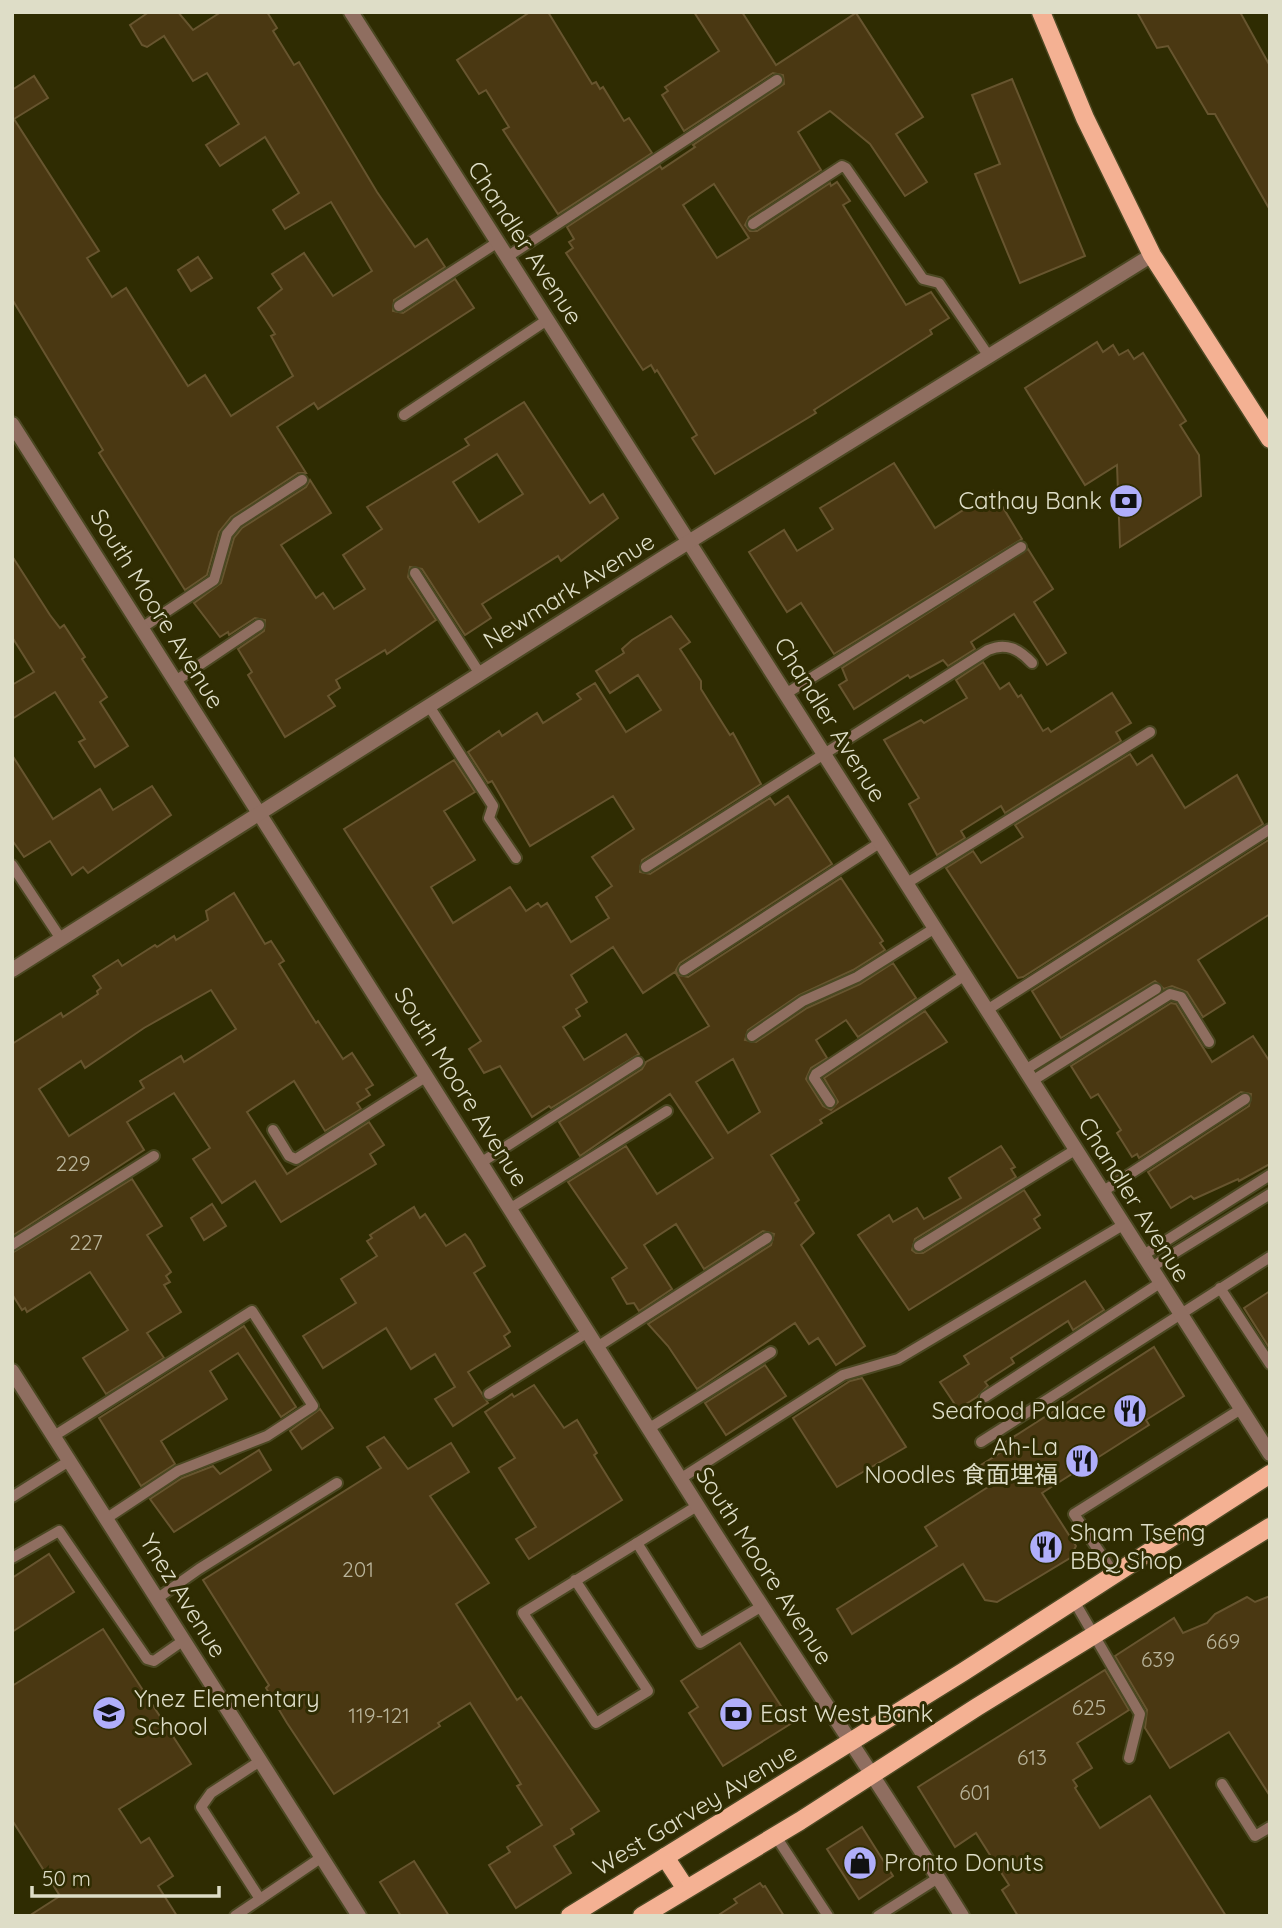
<svg xmlns="http://www.w3.org/2000/svg" width="1282" height="1928" font-family="Quicksand,'Noto Sans SC',sans-serif">
<style>
.building{fill:#4a3812;stroke:#67552f;stroke-width:2;fill-rule:evenodd}
.lines{fill:none;stroke-linecap:round;stroke-linejoin:round}
.service-casing{stroke:#4b4822;stroke-width:14}
.minor-casing{stroke:#4b4822;stroke-width:18}
.tertiary-casing{stroke:#4b4822;stroke-width:18}
.primary-casing{stroke:#4b4822;stroke-width:21}
.service{stroke:#8f6e60;stroke-width:10}
.minor{stroke:#8f6e60;stroke-width:14}
.tertiary{stroke:#8f6e60;stroke-width:14}
.primary{stroke:#f4b193;stroke-width:18}
.labels{text-anchor:middle;stroke-width:6;stroke-linejoin:round;paint-order:stroke}
.number-label{font-size:21px;fill:#b9b49a}
.street-label{font-size:24px;fill:#deddc7;stroke:#2f2c02}
.poi-label{font-size:24px;fill:#deddc7;stroke:#2f2c02;text-anchor:start}
</style>
<rect width="100%" height="100%" fill="#2f2c02"/>
<g class="building">
<path d="M149,12H178L193,30L221,12H267L277,28L273,31L294,65L299,62L377,192L415,247L427,239L445,267L394,300L393,311L403,313L455,279L474,308L318,409L314,403L277,427L306,473H298L231,517L219,532L207,575L185,590L99,453L103,450L12,299V90L34,76L48,98L14,119L99,251L87,258L112,297L126,288L188,386L205,375L231,416L293,376L271,336L275,334L258,308L282,289L272,274L304,253L333,296L372,271L331,202L285,229L273,210L299,193L265,137L220,166L206,145L239,124L207,73L193,81L164,36L147,47L142,45L130,25Z"/>
<path d="M530,12H548L592,84L596,82L600,89L603,87L624,121L629,118L652,153L558,214L503,130L509,127L486,90L479,94L457,60Z"/>
<path d="M694,12H742L776,65L856,13L923,117L896,134L927,182L905,196L870,144L830,111L798,132L821,170L749,217L745,225L750,231H757L830,183L831,186L837,182L850,201L843,205L906,305L931,292L949,318L930,330L932,334L814,410L816,413L715,474L692,438L697,435L657,370L655,372L651,365L643,370L566,253L573,248L569,242L574,239L567,227L660,166L662,169L695,147L693,145L784,84L783,75L773,73L684,131L662,95L668,91L665,87L719,51ZM714,184L749,238L717,258L683,205Z"/>
<path d="M1137,12H1240L1270,66V210L1215,114H1208L1168,46L1157,48Z"/>
<path d="M1012,79L1085,256L1020,283L975,174L1000,164L972,95Z"/>
<path d="M198,257L212,278L191,291L178,270Z"/>
<path d="M1097,342L1103,352L1113,345L1119,355L1128,350L1134,359L1143,353L1186,421L1180,425L1199,455L1201,496L1120,547L1117,465L1085,485L1025,388Z"/>
<path d="M524,402L590,503L603,494L618,518L561,561L558,556L482,604L491,618L465,635L422,569L410,567L408,577L436,620L387,654L385,650L336,680L340,688L328,696L335,706L285,737L248,675L252,672L238,649L264,631L265,620L255,618L229,635L228,632L220,637L194,603L221,583L234,538L242,528L306,487L310,480L331,513L281,545L316,598L323,593L334,609L365,589L343,555L382,529L367,507L469,445L465,439ZM497,454L523,494L479,522L453,482Z"/>
<path d="M894,463L935,528L993,491L1022,539L834,654L801,603L787,612L749,552L784,530L797,551L833,529L820,508Z"/>
<path d="M1028,549L1053,589L1034,602L1066,653L1047,665L1014,614L971,642L975,649L948,666L943,660L910,678L908,675L854,709L839,685L847,680L842,668Z"/>
<path d="M12,556L50,615L60,628L64,625L85,657L82,659L107,697L100,702L128,746L95,767L79,742L85,739L55,692L12,719V685L34,672L12,637Z"/>
<path d="M671,616L690,642L680,649L701,681V689L730,735L733,733L761,784L642,860L640,872L650,874L770,798L775,805L788,796L832,864L680,963L676,970L678,975L688,977L841,878L883,941L880,943L885,950L853,970L799,995L748,1030L745,1040L756,1042L807,1008L860,984L893,963L916,998L858,1037L846,1020L816,1040L827,1058L811,1068L806,1079L823,1106L831,1110L838,1102L824,1078L925,1011L947,1042L820,1120L822,1123L771,1155L799,1200L795,1203L814,1233L801,1245L865,1346L836,1365L818,1338L809,1344L795,1323L697,1389L668,1346L648,1324L771,1245L774,1234L763,1231L704,1269L676,1224L644,1245L672,1289L639,1311L634,1303L627,1304L612,1278L627,1268L568,1182L626,1146L657,1194L713,1158L670,1094L580,1156L559,1122L642,1069L646,1062L709,1026L675,972L643,993L613,947L571,975L587,1002L576,1009L580,1016L563,1027L584,1060L626,1034L639,1054L551,1108L549,1106L532,1117L500,1066L484,1073L469,1049L481,1041L344,829L454,760L475,792L444,811L475,860L431,887L453,923L510,887L526,911L538,903L541,907L547,903L571,942L609,918L596,897L612,886L592,857L634,829L613,796L530,846L492,781L488,783L468,752L499,731L502,736L537,713L543,723L581,699L577,694L595,683L626,732L661,710L638,675L610,693L596,671L624,653L622,649L632,640ZM733,1059L760,1112L728,1133L696,1082Z"/>
<path d="M983,662L1000,689L1009,683L1018,697L1021,695L1043,731L1048,728L1051,732L1112,693L1131,723L1116,732L1121,741L1005,813L1001,806L961,831L965,838L937,855L909,804L919,798L884,740L921,720L924,723L967,698L956,680Z"/>
<path d="M1130,754L1137,765L1152,755L1185,808L1237,775L1263,824L1023,977L1018,978L946,868L973,851L981,863L1023,837L1015,825Z"/>
<path d="M12,755L53,819L100,789L113,810L152,786L171,815L88,873L83,867L72,875L50,841L24,857L12,840Z"/>
<path d="M1270,839V914L1198,960L1225,1003L1203,1017L1187,992L1172,986L1164,989L1155,981L1061,1038L1032,991Z"/>
<path d="M234,893L265,944L271,941L284,961L279,964L316,1023L318,1021L343,1059L352,1053L373,1085L366,1089L370,1095L357,1103L361,1109L325,1131L294,1081L247,1112L287,1174L369,1122L384,1145L370,1154L376,1164L281,1222L255,1181L222,1203L193,1159L210,1148L174,1093L127,1122L144,1150L12,1236V1044L61,1013L63,1017L98,994L97,991L101,988L93,976L118,960L122,966L155,945L157,947L174,936L176,940L208,920L206,911ZM211,990L236,1029L184,1062L181,1056L140,1081L144,1088L69,1136L39,1089L81,1061L85,1068L144,1028Z"/>
<path d="M1171,1003L1176,1004L1212,1062L1253,1036L1270,1062V1164L1239,1181L1238,1179L1194,1199L1191,1196L1171,1208L1148,1172L1249,1106L1251,1094L1241,1092L1139,1158L1137,1154L1132,1157L1117,1133L1121,1130L1098,1094L1091,1098L1071,1066Z"/>
<path d="M1001,1146L1015,1167L1011,1169L1016,1177L915,1239L912,1250L916,1253H923L1024,1190L1040,1215L1034,1219L1040,1228L909,1310L858,1235L889,1215L893,1222L917,1208L924,1219L961,1198L949,1178Z"/>
<path d="M132,1179L162,1226L147,1235L171,1272L166,1276L170,1282L164,1285L181,1312L147,1333L164,1358L106,1394L83,1358L128,1330L90,1272L27,1312L25,1308L22,1310L12,1294V1253Z"/>
<path d="M212,1204L226,1226L204,1240L191,1218Z"/>
<path d="M414,1207L420,1218L425,1214L446,1246L465,1234L470,1240L485,1266L474,1273L510,1332L504,1336L510,1346L468,1372L488,1403L453,1426L435,1399L455,1387L435,1354L411,1369L386,1328L323,1368L303,1336L356,1303L341,1279L377,1256L367,1241L372,1238L370,1235Z"/>
<path d="M1085,1281L1104,1310L1073,1330L1068,1321L1011,1358L1014,1363L985,1382L988,1386L977,1397L958,1409L940,1382L969,1364L964,1356Z"/>
<path d="M1270,1291V1349L1244,1308Z"/>
<path d="M244,1326L296,1407L281,1417L238,1353L210,1371L227,1399L161,1441L175,1464L141,1486L99,1418Z"/>
<path d="M1154,1347L1184,1396L1146,1420L1149,1425L1042,1493L1076,1546L1070,1558L997,1602L985,1600L963,1564L852,1634L837,1609L937,1546L925,1527L988,1487L976,1468L1008,1448L1004,1443Z"/>
<path d="M765,1365L786,1396L726,1435L705,1403Z"/>
<path d="M862,1378L906,1447L837,1487L793,1418L850,1381Z"/>
<path d="M534,1385L564,1428L577,1420L597,1453L594,1455L622,1500L529,1559L516,1539L536,1527L499,1468L515,1458L485,1412L512,1394L514,1397Z"/>
<path d="M320,1409L333,1428L302,1449L290,1431Z"/>
<path d="M384,1437L408,1469L451,1443L469,1472L430,1496L489,1583L456,1604L517,1700L521,1697L599,1811L571,1829L574,1834L554,1846L571,1873L516,1908L489,1865L510,1852L507,1847L542,1825L517,1786L521,1784L470,1703L438,1723L440,1726L334,1794L287,1723L266,1688L269,1685L203,1580L381,1468L367,1447Z"/>
<path d="M259,1450L271,1470L174,1532L150,1499L182,1478L213,1466L220,1474Z"/>
<path d="M49,1554L74,1592L12,1632V1578Z"/>
<path d="M1270,1596V1796L1229,1732L1170,1768L1145,1728L1147,1710L1115,1656L1174,1618L1183,1633L1207,1623L1215,1614L1247,1597L1255,1602Z"/>
<path d="M103,1629L191,1764L119,1809L141,1843L149,1838L173,1876L158,1886L177,1916H29L60,1896L12,1820V1686Z"/>
<path d="M740,1643L792,1723L723,1766L689,1713L698,1707L681,1681Z"/>
<path d="M1105,1670L1129,1710L1077,1743L1092,1768L1073,1780L1077,1786L1075,1788L1100,1828L1150,1796L1226,1916H1018L1002,1890L1009,1885L976,1833L955,1847L918,1787Z"/>
<path d="M862,1827L893,1876L859,1899L827,1849Z"/>
<path d="M414,1861L449,1916H401L380,1882Z"/>
<path d="M760,1883L763,1887L765,1886L784,1916H717L737,1903L734,1899Z"/>
</g>
<g class="lines">
<g class="service-casing">
<g id="service">
<path d="M753,224L842,166L846,168L923,279L939,283L988,355"/>
<path d="M507,257L777,80"/>
<path d="M399,306L498,242"/>
<path d="M404,415L547,320"/>
<path d="M415,573L480,674"/>
<path d="M143,627L214,580L227,534L237,522L302,480"/>
<path d="M177,680L259,625"/>
<path d="M787,693L1021,547"/>
<path d="M429,706L493,806L489,818L516,858"/>
<path d="M12,865L61,939"/>
<path d="M646,867L988,650C1006,642 1019,649 1032,663"/>
<path d="M907,883L1150,732"/>
<path d="M684,970L881,842"/>
<path d="M987,1010L1270,829"/>
<path d="M752,1036L803,1001L857,977L935,928"/>
<path d="M1025,1070L1156,989"/>
<path d="M1032,1081L1170,994L1181,997L1209,1042"/>
<path d="M830,1102L814,1078L816,1074L965,975"/>
<path d="M273,1130L289,1156L296,1159L427,1076"/>
<path d="M482,1162L638,1062"/>
<path d="M1102,1192L1245,1099"/>
<path d="M511,1208L667,1111"/>
<path d="M12,1245L154,1156"/>
<path d="M919,1246L1075,1150"/>
<path d="M1142,1256L1270,1175"/>
<path d="M1150,1268L1270,1194"/>
<path d="M1220,1288L1270,1364"/>
<path d="M597,1347L767,1238"/>
<path d="M489,1394L588,1332"/>
<path d="M985,1397L1160,1283"/>
<path d="M648,1429L771,1352"/>
<path d="M54,1436L252,1311L313,1406L267,1436L178,1471L107,1518"/>
<path d="M981,1442L1270,1257"/>
<path d="M680,1479L843,1375L898,1359L1123,1225"/>
<path d="M12,1497L69,1461"/>
<path d="M697,1506L637,1543L700,1643L762,1606"/>
<path d="M12,1558L59,1531L147,1659L154,1661L184,1640"/>
<path d="M1115,1575L1074,1514L1241,1409"/>
<path d="M575,1580L648,1691L596,1723L523,1613L637,1543"/>
<path d="M158,1598L199,1569L337,1483"/>
<path d="M1074,1601L1140,1714L1129,1758"/>
<path d="M1222,1784L1255,1836L1270,1827"/>
<path d="M775,1835L828,1916"/>
<path d="M260,1899L201,1807L211,1793L260,1761"/>
<path d="M235,1916L322,1857"/>
<path d="M878,1916L938,1878"/>
</g>
</g>
<g class="minor-casing">
<g id="minor">
<path d="M351,12L1270,1454"/>
<path d="M12,424C243,783 468,1145 697,1505C784,1643 876,1777 962,1916"/>
</g>
</g>
<g class="tertiary-casing">
<g id="tertiary">
<path d="M12,970L666,556L1152,255"/>
<path d="M12,1371L359,1916"/>
</g>
</g>
<g class="primary-casing">
<g id="primary">
<path d="M1041,12L1085,118L1152,255L1270,439"/>
<path d="M665,1857L686,1889"/>
<path d="M570,1916L963,1672L1270,1474"/>
<path d="M642,1916L800,1821L977,1707L1270,1527"/>
</g>
</g>
<use href="#service" class="service"/>
<use href="#minor" class="minor"/>
<use href="#tertiary" class="tertiary"/>
<use href="#primary" class="primary"/>
</g>
<defs>
<g id="bank-disc" transform="scale(1.75)"><circle r="9.5" fill="#b0aefa" stroke="#2f2c02"/><path d="M-6-4H6V4H-6ZM0-2.3a2.3 2.3 0 1 0 0 4.6a2.3 2.3 0 1 0 0-4.6Z" fill="#111"/></g>
<g id="restaurant-disc" transform="scale(1.75)"><circle r="9.5" fill="#b0aefa" stroke="#2f2c02"/><path d="M-5-6h1v4h1v-4h1v4h1v-4h1v5L-1.5 .5V6h-2V.5L-5-1ZM5-6V6H3V1.5H1.5Q1.5-4 5-6Z" fill="#111"/></g>
<g id="school-disc" transform="scale(1.75)"><circle r="9.5" fill="#b0aefa" stroke="#2f2c02"/><path d="M0-5L7-2L0 1L-7-2ZM-4 1L0 2.5L4 1V4Q0 6-4 4Z" fill="#111"/></g>
<g id="shop-disc" transform="scale(1.75)"><circle r="9.5" fill="#b0aefa" stroke="#2f2c02"/><path d="M-5-2.5h2.3a2.7 3.5 0 0 1 5.4 0H5L5.5 6h-11ZM-1.5-2.5h3a1.5 2.3 0 0 0-3 0Z" fill="#111"/></g>
</defs>
<g fill-rule="evenodd">
<use href="#bank-disc" x="1126" y="501"/>
<use href="#restaurant-disc" x="1130" y="1411"/>
<use href="#restaurant-disc" x="1082" y="1461"/>
<use href="#restaurant-disc" x="1046" y="1547"/>
<use href="#school-disc" x="109" y="1713"/>
<use href="#bank-disc" x="736" y="1714"/>
<use href="#shop-disc" x="860" y="1863"/>
</g>
<g class="labels">
<g class="number-label">
<text x="73" y="1171">229</text>
<text x="86" y="1250">227</text>
<text x="358" y="1577">201</text>
<text x="1223" y="1649">669</text>
<text x="1158" y="1667">639</text>
<text x="1089" y="1715">625</text>
<text x="379" y="1723">119-121</text>
<text x="1032" y="1765">613</text>
<text x="975" y="1800">601</text>
</g>
<g class="street-label">
<text transform="translate(525 243) rotate(57)" y="8">Chandler Avenue</text>
<text transform="translate(569 591) rotate(-32)" y="8">Newmark Avenue</text>
<text transform="translate(157 609) rotate(58)" y="8">South Moore Avenue</text>
<text transform="translate(830 720) rotate(58)" y="8">Chandler Avenue</text>
<text transform="translate(461 1087) rotate(58)" y="8">South Moore Avenue</text>
<text transform="translate(1134 1200) rotate(58)" y="8">Chandler Avenue</text>
<text transform="translate(764 1566) rotate(57)" y="8">South Moore Avenue</text>
<text transform="translate(183 1596) rotate(58)" y="8">Ynez Avenue</text>
<text transform="translate(695 1810) rotate(-31)" y="8">West Garvey Avenue</text>
</g>
<g class="poi-label">
<text x="1102" y="509" text-anchor="end">Cathay Bank</text>
<text x="1106" y="1419" text-anchor="end">Seafood Palace</text>
<text x="1058" y="1455" text-anchor="end">Ah-La<tspan x="1058" dy="28">Noodles 食面埋福</tspan></text>
<text x="1070" y="1541">Sham Tseng<tspan x="1070" dy="28">BBQ Shop</tspan></text>
<text x="134" y="1707">Ynez Elementary<tspan x="134" dy="28">School</tspan></text>
<text x="760" y="1722">East West Bank</text>
<text x="884" y="1871">Pronto Donuts</text>
</g>
</g>
<rect width="1282" height="1928" fill="none" stroke="#deddc7" stroke-width="28"/>
<path d="M32 1886v10h187v-10" fill="none" stroke="#deddc7" stroke-width="3.5"/>
<text x="42" y="1886" font-size="21" fill="#deddc7" stroke="#2f2c02" stroke-width="5" paint-order="stroke">50 m</text>
</svg>
